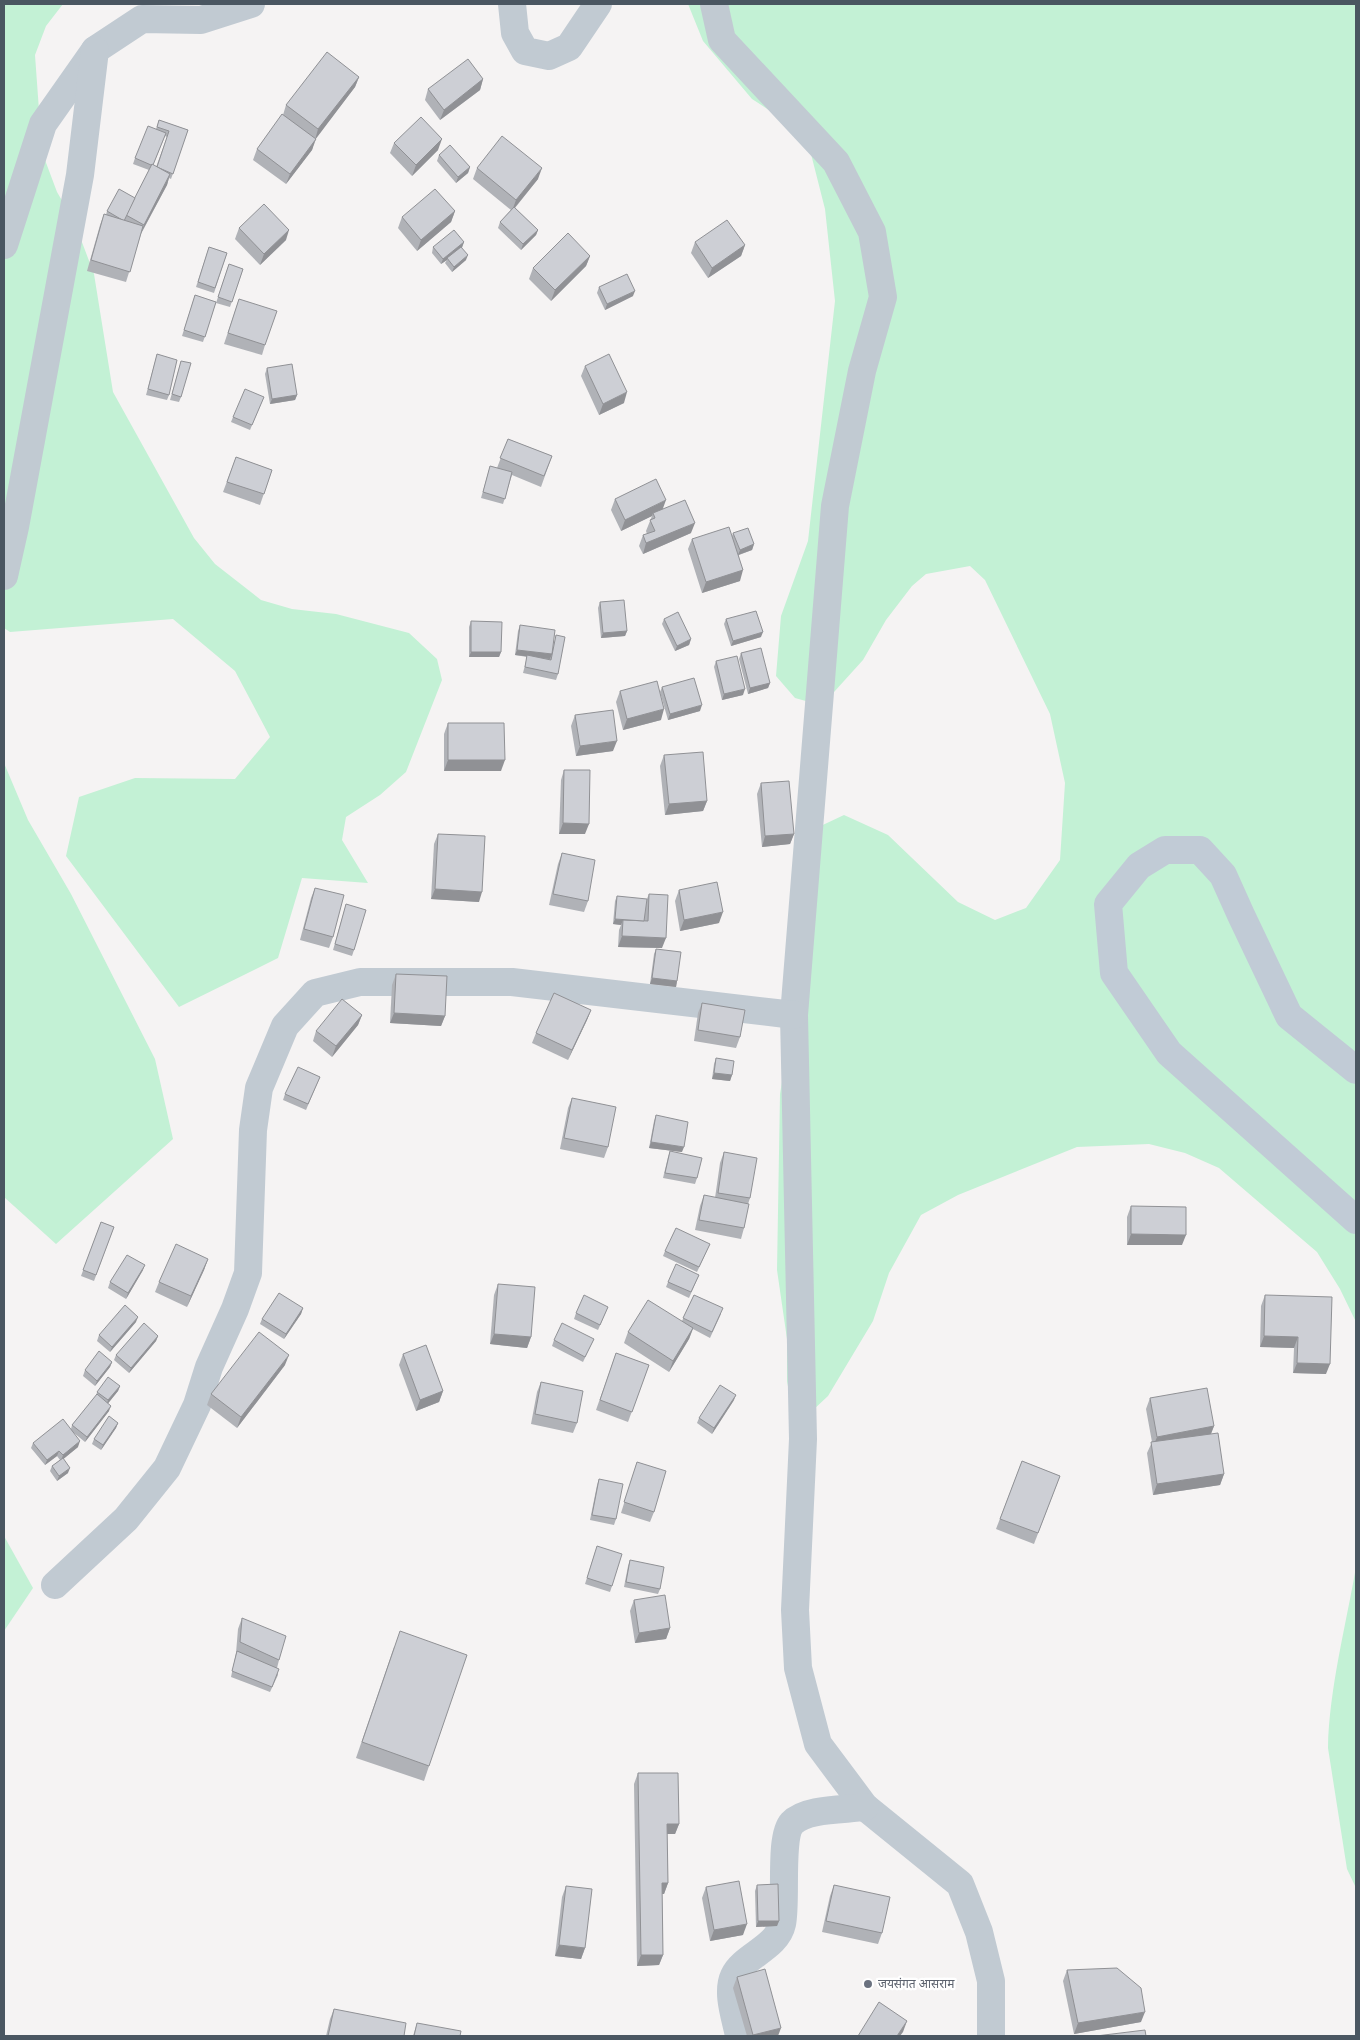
<svg xmlns="http://www.w3.org/2000/svg" width="1360" height="2040" font-family="'Fira Sans','Noto Sans Devanagari',sans-serif">
<style>
.green{fill:#c3f1d5}
.lines{fill:none;stroke-linecap:round;stroke-linejoin:round}
.street{stroke:#c1cad2;stroke-width:28}
.secondary{stroke:#c1cbd6;stroke-width:28}
.wall{fill:#b0b2b7;fill-rule:evenodd}
.shaded-wall{fill:#909195}
.building{fill:#cdcfd5;stroke:#909195}
.worship-dot{fill:#6b7280;stroke:#fff;stroke-width:2}
.labels{text-anchor:middle;stroke-width:4.5;stroke-linejoin:round;paint-order:stroke}
.worship-label{font-size:12px;fill:#5b616d;stroke:#fff;text-anchor:start}
</style>
<rect width="100%" height="100%" fill="#f5f3f3"/>
<g class="green">
<path d="M4,4H63L46,26L35,55L42,152L57,192L74,221L94,274L113,392L194,538L215,564L261,600L292,609L336,614L409,633L437,659L442,680L406,772L380,795L346,817L342,840L368,883L302,878L278,958L179,1007L66,856L79,797L135,778L235,779L270,737L235,671L173,619L10,632L4,628Z"/>
<path d="M688,4H1356V1322L1340,1289L1317,1252L1219,1168L1185,1153L1149,1144L1077,1147L958,1195L921,1215L889,1273L873,1321L828,1396L812,1411L792,1408L787,1381V1339L777,1270L780,1094L790,1034L792,869L810,831L844,815L888,835L958,902L995,920L1026,908L1060,860L1065,783L1050,714L985,580L970,566L926,574L912,586L886,620L863,660L834,692L813,703L795,698L776,676L781,616L808,541L835,301L825,209L811,154L798,129L752,99L703,41Z"/>
<path d="M4,763L28,820L71,894L155,1059L173,1139L56,1244L4,1197Z"/>
<path d="M4,1536L33,1588L4,1631Z"/>
<path d="M1356,1567V1888L1347,1869L1328,1748C1329,1690 1346,1625 1356,1567Z"/>
</g>
<g class="lines">
<g class="street">
<path d="M512,4L515,33L525,51L549,56L569,47L598,4"/>
<path d="M714,4L722,40L836,162L872,232L883,297L862,371L835,506L794,1015L803,1439L795,1610L798,1668L818,1744L865,1807L960,1884L979,1932L991,1981V2036"/>
<path d="M4,245L43,124L95,50L142,19L201,20L251,4"/>
<path d="M4,576L15,527L80,175L95,50"/>
<path d="M55,1585L126,1519L167,1468L197,1405L209,1367L235,1309L248,1273L253,1130L259,1088L285,1026L315,993L360,982H512L794,1015"/>
<path d="M739,2036C736,2019 726,1993 734,1976C743,1956 777,1948 782,1924C787,1901 779,1837 792,1823C806,1808 845,1810 865,1807"/>
</g>
<path class="secondary" d="M1356,1070L1289,1016L1241,915L1223,875L1200,850H1165L1139,866L1108,904L1114,973L1169,1053L1356,1220"/>
</g>
<g class="wall">
<path d="M359,77L355,87L315,139L312,150L286,184L253,160L257,149L283,115L286,105Z"/>
<path d="M483,79L480,90L440,120L425,100L428,89Z"/>
<path d="M159,120L188,130L171,179L169,178L167,185L141,234L126,282L87,271L100,225L104,214L106,215L107,211L135,198L149,170L133,164L135,158L156,129ZM165,136L167,137L156,167L153,165Z"/>
<path d="M394,143L438,150L412,176L390,153Z"/>
<path d="M439,155L470,167L468,173L456,183L437,161Z"/>
<path d="M477,168L538,179L515,208L538,230L536,235L521,250L498,228L500,222L511,210L473,179Z"/>
<path d="M455,211L451,222L417,251L398,228L402,217Z"/>
<path d="M239,228L286,240L260,265L235,239Z"/>
<path d="M464,242L462,248L466,260L452,272L445,263L447,260L441,264L432,253L433,247Z"/>
<path d="M695,242L745,245L741,256L708,278L691,253Z"/>
<path d="M209,247L227,253L214,293L196,287Z"/>
<path d="M590,256L586,266L551,301L529,279L533,268Z"/>
<path d="M229,264L243,269L230,307L216,303Z"/>
<path d="M599,287L633,296L605,310L597,293Z"/>
<path d="M195,295L216,302L203,342L182,336Z"/>
<path d="M239,299L265,345L262,355L224,344Z"/>
<path d="M157,354L169,395L167,400L146,395Z"/>
<path d="M181,361V397L179,402L170,400Z"/>
<path d="M585,366L624,403L599,415L581,376Z"/>
<path d="M267,368L297,395L295,400L270,404L265,374Z"/>
<path d="M264,397L250,430L231,422L233,417Z"/>
<path d="M508,439L552,456L541,487L512,475L503,504L481,498L490,466L497,468Z"/>
<path d="M236,457L272,470L260,505L223,492Z"/>
<path d="M615,499L663,509L691,533L643,554L639,546L643,535L647,534L646,531L652,516L621,531L611,510Z"/>
<path d="M733,533L754,544L752,550L739,555L740,581L702,593L688,549L692,539L732,536Z"/>
<path d="M600,602L627,631L625,636L601,638L598,608Z"/>
<path d="M664,619L691,639L689,645L675,651L662,624Z"/>
<path d="M726,619L761,637L731,646L724,624Z"/>
<path d="M471,621L501,652L499,657H469V627Z"/>
<path d="M520,625L552,653L556,635L558,674L556,680L523,673L527,657L515,655L518,631Z"/>
<path d="M741,653L770,683L768,688L748,694L739,659Z"/>
<path d="M716,661L743,695L722,700L714,667Z"/>
<path d="M662,687L700,711L668,720L660,692Z"/>
<path d="M620,691L661,720L623,730L616,702Z"/>
<path d="M575,715L613,751L576,756L571,726Z"/>
<path d="M448,723L501,771H444V734Z"/>
<path d="M664,755L707,801L703,811L665,815L660,766Z"/>
<path d="M564,770L585,834H559L561,780Z"/>
<path d="M761,783L794,834L790,844L762,847L757,794Z"/>
<path d="M438,834L479,902L431,899L434,844Z"/>
<path d="M562,853L588,901L584,912L549,905L558,864Z"/>
<path d="M315,888L333,937L329,948L300,940L311,898Z"/>
<path d="M679,890L719,923L680,931L675,901Z"/>
<path d="M649,894L662,948L618,947L619,930L621,925L613,924L615,901L617,896L646,901Z"/>
<path d="M346,904L354,950L352,956L333,950Z"/>
<path d="M656,949L677,981L676,987L650,984L654,954Z"/>
<path d="M396,974L445,1016L441,1026L390,1023L392,985Z"/>
<path d="M702,1003L740,1037L736,1048L694,1041L698,1013Z"/>
<path d="M591,1010L587,1020L568,1060L532,1043L536,1033Z"/>
<path d="M362,1015L358,1025L332,1057L313,1041L316,1031Z"/>
<path d="M716,1058L732,1075L730,1081L712,1079L714,1064Z"/>
<path d="M320,1077L306,1110L283,1100L285,1094Z"/>
<path d="M572,1098L608,1147L604,1158L560,1149L568,1108Z"/>
<path d="M656,1115L682,1152L649,1148L654,1121Z"/>
<path d="M670,1151L697,1178L695,1184L663,1178L668,1157Z"/>
<path d="M724,1152L750,1198L748,1204L744,1228L741,1239L695,1230L700,1206L704,1195L715,1198L720,1163Z"/>
<path d="M1131,1206L1182,1245H1127V1217Z"/>
<path d="M101,1222L114,1227L94,1281L81,1276Z"/>
<path d="M710,1244L697,1272L663,1256L665,1251Z"/>
<path d="M208,1259L204,1270L187,1307L155,1292L159,1282Z"/>
<path d="M143,1270L126,1299L108,1288L110,1282Z"/>
<path d="M699,1275L689,1298L666,1287L668,1282Z"/>
<path d="M498,1284L531,1337L527,1348L490,1344L494,1295Z"/>
<path d="M694,1295L721,1314L710,1338L693,1329L689,1339L669,1372L624,1343L628,1332L682,1321Z"/>
<path d="M1265,1295L1326,1374L1293,1373L1294,1348L1260,1347L1261,1306Z"/>
<path d="M608,1307L598,1330L574,1319L576,1313Z"/>
<path d="M303,1308L301,1314L284,1339L260,1324L262,1319Z"/>
<path d="M136,1322L110,1352L97,1341L99,1335Z"/>
<path d="M158,1336L156,1341L129,1373L114,1360L116,1355Z"/>
<path d="M594,1339L583,1362L552,1346L554,1340Z"/>
<path d="M616,1353L649,1365L628,1422L596,1410Z"/>
<path d="M403,1354L443,1391L439,1402L416,1411L399,1365Z"/>
<path d="M112,1362L110,1367L95,1386L83,1376L85,1370Z"/>
<path d="M285,1365L237,1428L207,1405L211,1394Z"/>
<path d="M541,1382L577,1423L573,1433L531,1424L537,1392Z"/>
<path d="M120,1386L118,1391L108,1403L109,1411L85,1442L74,1433L78,1447L63,1459L68,1473L57,1481L50,1471L52,1466L60,1460L57,1456L45,1465L31,1448L33,1443L71,1429L72,1425L96,1396L97,1392Z"/>
<path d="M1150,1398L1214,1426L1211,1434L1224,1474L1220,1485L1153,1495L1147,1453L1152,1442L1146,1409Z"/>
<path d="M734,1400L712,1434L697,1423L699,1418Z"/>
<path d="M118,1423L116,1428L101,1450L92,1444L94,1439Z"/>
<path d="M1022,1461L1060,1476L1034,1544L996,1529Z"/>
<path d="M637,1462L654,1512L650,1522L621,1513Z"/>
<path d="M599,1479L616,1519L614,1525L590,1520L597,1485Z"/>
<path d="M595,1552L612,1586L610,1592L585,1584Z"/>
<path d="M630,1560L660,1589L658,1594L624,1587L628,1566Z"/>
<path d="M634,1600L670,1628L666,1639L635,1643L630,1611Z"/>
<path d="M242,1618L279,1660L277,1668L278,1675L270,1692L231,1677L236,1653L238,1629Z"/>
<path d="M394,1647L429,1766L424,1781L356,1758Z"/>
<path d="M638,1773L679,1824L675,1834H667L668,1883L664,1894H662L663,1955L659,1965L637,1966L634,1784Z"/>
<path d="M757,1885L779,1921L777,1926L756,1927L755,1891Z"/>
<path d="M834,1885L882,1933L878,1944L822,1932L830,1896Z"/>
<path d="M566,1886L585,1948L581,1959L555,1956L562,1897Z"/>
<path d="M706,1887L743,1935L710,1941L702,1898Z"/>
<path d="M1067,1970L1141,2022L1074,2034L1063,1981Z"/>
<path d="M737,1977L778,2036H747L733,1988Z"/>
<path d="M334,2009L404,2036H326L330,2019Z"/>
<path d="M417,2023L460,2036H413Z"/>
</g>
<g class="shaded-wall">
<path d="M359,77L355,87L315,140L318,129Z"/>
<path d="M483,79L480,90L440,120L444,110Z"/>
<path d="M316,139L312,150L286,184L290,174Z"/>
<path d="M442,139L438,150L412,176L416,165Z"/>
<path d="M470,167L468,173L456,183L458,177Z"/>
<path d="M542,168L538,179L512,211L516,200Z"/>
<path d="M170,174L167,185L140,235L144,225Z"/>
<path d="M455,211L451,222L417,251L421,240Z"/>
<path d="M289,230L286,240L260,265L264,254Z"/>
<path d="M538,230L536,235L521,250L523,244Z"/>
<path d="M464,242L462,247L448,259L447,258V260L441,264L443,259Z"/>
<path d="M745,245L741,256L708,278L712,268Z"/>
<path d="M468,255L466,260L452,272L454,267Z"/>
<path d="M590,256L586,266L551,301L555,290Z"/>
<path d="M635,291L633,296L605,310L607,304Z"/>
<path d="M627,392L624,403L599,415L603,404Z"/>
<path d="M297,395L295,400L270,404L272,399Z"/>
<path d="M666,500L662,511L653,513L652,516L621,531L625,520Z"/>
<path d="M695,523L691,533L643,554L646,543Z"/>
<path d="M754,544L752,550L738,555L740,550Z"/>
<path d="M743,570L740,581L702,593L706,582Z"/>
<path d="M627,631L625,636L601,638L603,633Z"/>
<path d="M763,632L761,637L731,646L733,641Z"/>
<path d="M691,639L689,645L675,651L677,646Z"/>
<path d="M517,650L552,654L550,659L515,655Z"/>
<path d="M471,652H501L499,657H469Z"/>
<path d="M770,683L768,688L748,694L750,688Z"/>
<path d="M745,689L743,695L722,700L724,694Z"/>
<path d="M702,705L700,711L668,720L670,714Z"/>
<path d="M664,709L661,720L623,730L627,719Z"/>
<path d="M617,741L613,751L576,756L580,746Z"/>
<path d="M448,760H505L501,771H444Z"/>
<path d="M707,801L703,811L665,815L669,804Z"/>
<path d="M563,823L589,824L585,834H559Z"/>
<path d="M794,834L790,844L762,847L765,836Z"/>
<path d="M435,889L482,892L479,902L431,899Z"/>
<path d="M723,912L719,923L680,931L684,920Z"/>
<path d="M615,919L623,920L621,925L613,924Z"/>
<path d="M622,936L666,938L662,948L618,947Z"/>
<path d="M652,978L677,981L676,987L650,984Z"/>
<path d="M591,1010L587,1020L568,1060L572,1050Z"/>
<path d="M394,1013L445,1016L441,1026L390,1023Z"/>
<path d="M362,1015L358,1025L332,1057L336,1046Z"/>
<path d="M714,1073L732,1075L730,1081L712,1079Z"/>
<path d="M651,1142L684,1147L682,1152L649,1148Z"/>
<path d="M1131,1234L1186,1235L1182,1245H1127Z"/>
<path d="M208,1259L204,1270L187,1307L191,1296Z"/>
<path d="M145,1265L143,1270L126,1299L128,1293Z"/>
<path d="M303,1308L301,1314L284,1339L286,1334Z"/>
<path d="M138,1317L136,1322L110,1352L112,1347Z"/>
<path d="M693,1328L689,1339L669,1372L673,1361Z"/>
<path d="M494,1334L531,1337L527,1348L490,1344Z"/>
<path d="M158,1336L156,1341L129,1373L131,1368Z"/>
<path d="M1264,1336L1298,1337L1294,1348L1260,1347Z"/>
<path d="M289,1355L285,1365L237,1428L241,1417Z"/>
<path d="M112,1362L110,1367L95,1386L97,1381Z"/>
<path d="M1297,1363L1330,1364L1326,1374L1293,1373Z"/>
<path d="M120,1386L118,1391L106,1406L108,1400Z"/>
<path d="M443,1391L439,1402L416,1411L420,1400Z"/>
<path d="M736,1395L734,1400L712,1434L714,1428Z"/>
<path d="M111,1406L109,1411L85,1442L87,1437Z"/>
<path d="M118,1423L116,1428L101,1450L103,1445Z"/>
<path d="M1214,1426L1210,1436L1153,1447L1157,1437Z"/>
<path d="M80,1441L78,1447L61,1461L63,1455Z"/>
<path d="M59,1451L57,1456L45,1465L47,1460Z"/>
<path d="M70,1468L68,1473L57,1481L59,1476Z"/>
<path d="M1224,1474L1220,1485L1153,1495L1157,1484Z"/>
<path d="M670,1628L666,1639L635,1643L639,1633Z"/>
<path d="M667,1824H679L675,1834H663Z"/>
<path d="M662,1883H668L664,1894H658Z"/>
<path d="M758,1921H779L777,1926L756,1927Z"/>
<path d="M747,1924L743,1935L710,1941L714,1930Z"/>
<path d="M559,1945L585,1948L581,1959L555,1956Z"/>
<path d="M641,1955H663L659,1965L637,1966Z"/>
<path d="M1145,2012L1141,2022L1074,2034L1078,2023Z"/>
<path d="M907,2021L903,2032L900,2036H897Z"/>
<path d="M781,2028L778,2036H753V2035Z"/>
</g>
<g class="building">
<path d="M327,52L359,77L318,129L286,105Z"/>
<path d="M468,59L483,79L444,110L428,89Z"/>
<path d="M282,114L316,139L290,174L257,149Z"/>
<path d="M421,117L442,139L416,165L394,143Z"/>
<path d="M159,120L188,130L173,174L157,167L169,131L157,127Z"/>
<path d="M148,126L166,133L153,165L152,164L151,165L135,158Z"/>
<path d="M502,136L542,168L516,200L477,168Z"/>
<path d="M450,145L470,167L458,177L439,155Z"/>
<path d="M152,164L170,174L144,225L126,215Z"/>
<path d="M119,189L135,198L124,221L107,211Z"/>
<path d="M435,189L455,211L421,240L402,217Z"/>
<path d="M264,204L289,230L264,254L239,228Z"/>
<path d="M514,207L538,230L523,244L500,222Z"/>
<path d="M104,214L143,226L130,272L91,260Z"/>
<path d="M727,220L745,245L712,268L695,242Z"/>
<path d="M454,230L464,242L443,259L433,247Z"/>
<path d="M568,233L590,256L555,290L533,268Z"/>
<path d="M209,247L227,253L215,288L198,282Z"/>
<path d="M461,247L468,255L454,267L447,258Z"/>
<path d="M229,264L243,269L232,302L218,297Z"/>
<path d="M627,274L635,291L607,304L599,287Z"/>
<path d="M195,295L216,302L205,337L184,330Z"/>
<path d="M239,299L277,311L265,345L228,333Z"/>
<path d="M157,354L177,360L169,395L148,389Z"/>
<path d="M609,354L627,392L603,404L585,366Z"/>
<path d="M181,361L191,363L181,397L172,394Z"/>
<path d="M292,364L297,395L272,399L267,368Z"/>
<path d="M245,389L264,397L252,425L233,417Z"/>
<path d="M508,439L552,456L544,476L500,458Z"/>
<path d="M236,457L272,470L264,494L227,482Z"/>
<path d="M490,466L512,472L505,499L483,492Z"/>
<path d="M656,479L666,500L625,520L615,499Z"/>
<path d="M685,500L695,523L646,543L643,535L655,531L650,520L655,518L653,513Z"/>
<path d="M729,527L743,570L706,582L692,539Z"/>
<path d="M748,528L754,544L740,550L733,533Z"/>
<path d="M624,600L627,631L603,633L600,602Z"/>
<path d="M756,611L763,632L733,641L726,619Z"/>
<path d="M678,612L691,639L677,646L664,619Z"/>
<path d="M471,621L502,622L501,652H471Z"/>
<path d="M520,625L555,630L552,654L517,650Z"/>
<path d="M556,635L565,637L558,674L525,667L527,655L551,660Z"/>
<path d="M761,648L770,683L750,688L741,653Z"/>
<path d="M737,656L745,689L724,694L716,661Z"/>
<path d="M694,678L702,705L670,714L662,687Z"/>
<path d="M657,681L664,709L627,719L620,691Z"/>
<path d="M613,710L617,741L580,746L575,715Z"/>
<path d="M448,723H504L505,760H448Z"/>
<path d="M703,752L707,801L669,804L664,755Z"/>
<path d="M564,770H590L589,824L563,823Z"/>
<path d="M789,781L794,834L765,836L761,783Z"/>
<path d="M438,834L485,836L482,892L435,889Z"/>
<path d="M562,853L595,860L588,901L553,894Z"/>
<path d="M717,882L723,912L684,920L679,890Z"/>
<path d="M315,888L344,895L333,937L304,929Z"/>
<path d="M649,894L668,895L666,938L622,936L623,920L648,921Z"/>
<path d="M617,896L647,899L644,921L615,919Z"/>
<path d="M346,904L366,910L354,950L335,944Z"/>
<path d="M656,949L681,952L677,981L652,978Z"/>
<path d="M396,974L447,976L445,1016L394,1013Z"/>
<path d="M554,993L591,1010L572,1050L536,1033Z"/>
<path d="M342,999L362,1015L336,1046L316,1031Z"/>
<path d="M702,1003L745,1010L740,1037L698,1030Z"/>
<path d="M716,1058L734,1061L732,1075L714,1073Z"/>
<path d="M298,1067L320,1077L308,1104L285,1094Z"/>
<path d="M572,1098L616,1107L608,1147L564,1138Z"/>
<path d="M656,1115L688,1122L684,1147L651,1142Z"/>
<path d="M670,1151L702,1158L697,1178L665,1173Z"/>
<path d="M724,1152L757,1158L750,1198L718,1193Z"/>
<path d="M704,1195L749,1204L744,1228L699,1220Z"/>
<path d="M1131,1206L1186,1207V1235L1131,1234Z"/>
<path d="M101,1222L114,1227L96,1275L83,1270Z"/>
<path d="M676,1228L710,1244L699,1267L665,1251Z"/>
<path d="M176,1244L208,1259L191,1296L159,1282Z"/>
<path d="M127,1255L145,1265L128,1293L110,1282Z"/>
<path d="M676,1264L699,1275L691,1292L668,1282Z"/>
<path d="M498,1284L535,1287L531,1337L494,1334Z"/>
<path d="M279,1293L303,1308L286,1334L262,1319Z"/>
<path d="M584,1295L608,1307L600,1325L576,1313Z"/>
<path d="M694,1295L723,1308L712,1332L683,1318Z"/>
<path d="M1265,1295L1332,1297L1330,1364L1297,1363L1298,1337L1264,1336Z"/>
<path d="M648,1300L693,1328L673,1361L628,1332Z"/>
<path d="M125,1305L138,1317L112,1347L99,1335Z"/>
<path d="M144,1323L158,1336L131,1368L116,1355Z"/>
<path d="M562,1323L594,1339L585,1357L554,1340Z"/>
<path d="M259,1332L289,1355L241,1417L211,1394Z"/>
<path d="M426,1345L443,1391L420,1400L403,1354Z"/>
<path d="M99,1351L112,1362L97,1381L85,1370Z"/>
<path d="M616,1353L649,1365L632,1412L600,1400Z"/>
<path d="M108,1377L120,1386L108,1400L97,1392Z"/>
<path d="M541,1382L583,1391L577,1423L535,1414Z"/>
<path d="M720,1385L736,1395L714,1428L699,1418Z"/>
<path d="M1207,1388L1214,1426L1157,1437L1150,1398Z"/>
<path d="M97,1394L111,1406L87,1437L72,1425Z"/>
<path d="M109,1416L118,1423L103,1445L94,1439Z"/>
<path d="M63,1419L80,1441L63,1455L59,1451L47,1460L33,1443Z"/>
<path d="M1218,1433L1224,1474L1157,1484L1151,1442Z"/>
<path d="M63,1458L70,1468L59,1476L52,1466Z"/>
<path d="M1022,1461L1060,1476L1038,1533L1000,1519Z"/>
<path d="M637,1462L666,1471L654,1512L624,1502Z"/>
<path d="M599,1479L623,1484L616,1519L592,1515Z"/>
<path d="M597,1546L622,1554L612,1586L587,1578Z"/>
<path d="M630,1560L664,1567L660,1589L626,1582Z"/>
<path d="M665,1595L670,1628L639,1633L634,1600Z"/>
<path d="M242,1618L286,1636L279,1660L240,1642Z"/>
<path d="M400,1631L467,1655L429,1766L362,1742Z"/>
<path d="M237,1651L279,1669L272,1687L232,1671Z"/>
<path d="M638,1773H678L679,1824H667L668,1883H662L663,1955H641Z"/>
<path d="M739,1881L747,1924L714,1930L706,1887Z"/>
<path d="M778,1884L779,1921H758L757,1885Z"/>
<path d="M834,1885L890,1897L882,1933L826,1921Z"/>
<path d="M566,1886L592,1889L585,1948L559,1945Z"/>
<path d="M1117,1968L1141,1988L1145,2012L1078,2023L1067,1970Z"/>
<path d="M765,1969L781,2028L753,2035L737,1977Z"/>
<path d="M879,2002L907,2021L897,2036H858Z"/>
<path d="M334,2009L406,2023L404,2036H328Z"/>
<path d="M417,2023L461,2031L460,2036H414Z"/>
<path d="M1145,2030L1146,2036H1096Z"/>
</g>
<circle class="worship-dot" cx="868" cy="1984" r="5"/>
<g class="labels">
<g class="worship-label">
<text x="878" y="1988">जयसंगत आसराम</text>
</g>
</g>
<rect width="1360" height="2040" fill="none" stroke="#4a5661" stroke-width="10"/>
</svg>
